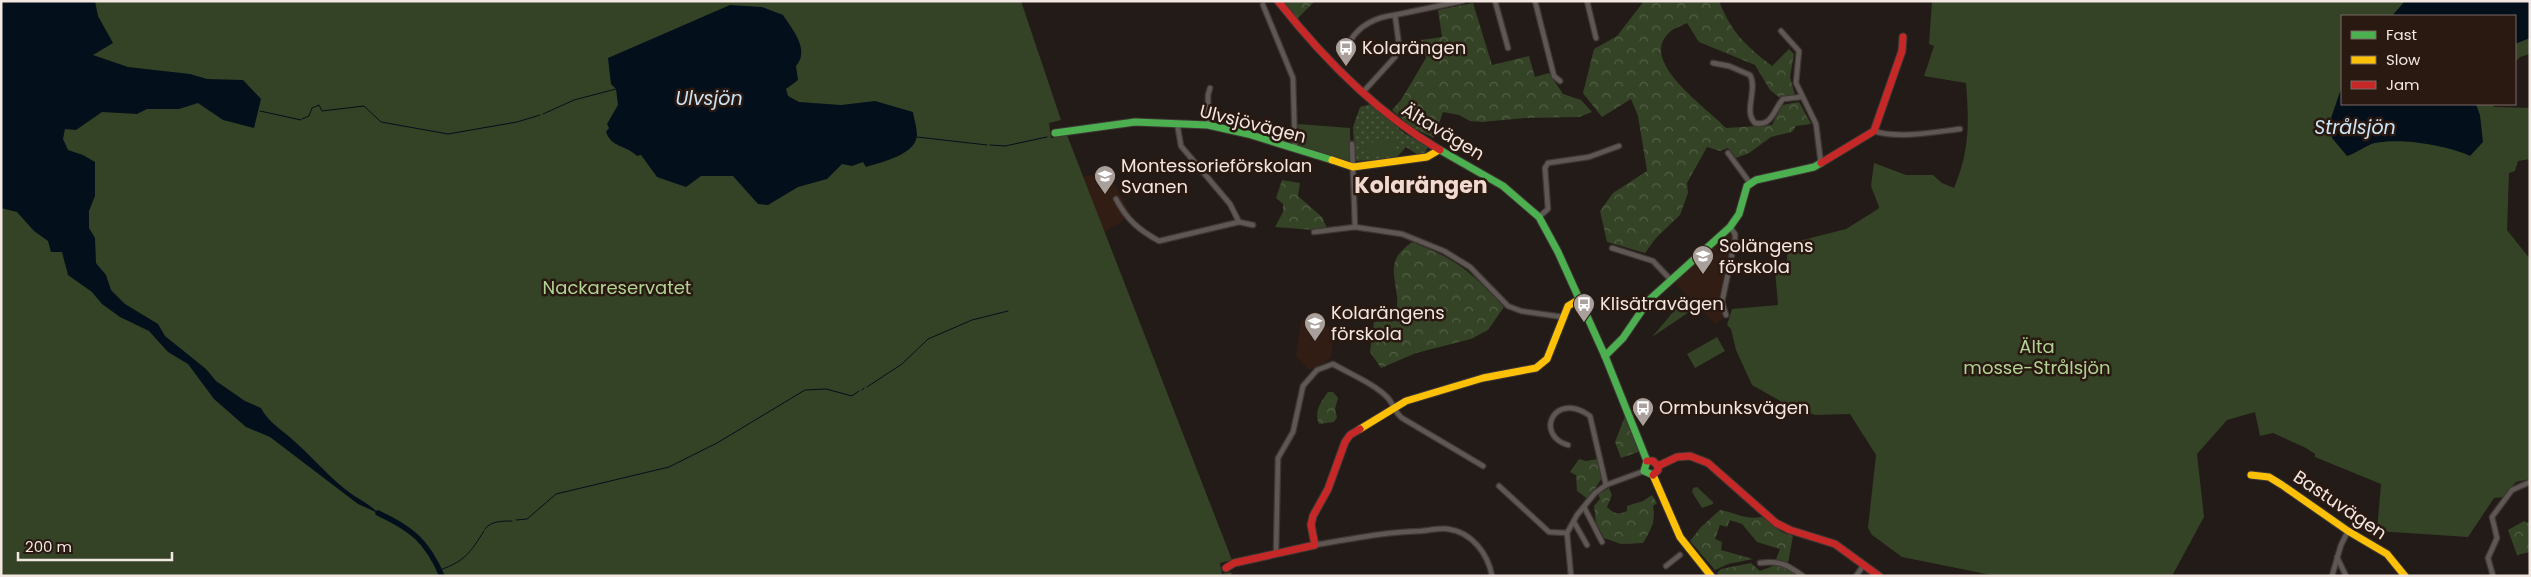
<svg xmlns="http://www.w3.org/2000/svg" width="2531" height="577" font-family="Poppins,sans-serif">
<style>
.built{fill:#311d14}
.grass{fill:url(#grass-dots)}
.forest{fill:url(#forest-crowns)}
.green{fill:#344326}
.water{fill:#030f1b}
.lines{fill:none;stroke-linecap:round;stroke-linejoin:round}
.stream{stroke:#030f1b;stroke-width:1}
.canal{stroke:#030f1b;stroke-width:5.5}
.street-casing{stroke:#3e3734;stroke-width:7}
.fast-casing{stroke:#3e3734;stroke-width:9}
.slow-casing{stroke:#3e3734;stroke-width:9}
.jam-casing{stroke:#3e3734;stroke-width:9}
.street{stroke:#5e5753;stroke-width:4.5}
.fast{stroke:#4caf50;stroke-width:7}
.slow{stroke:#ffc107;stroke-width:7}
.jam{stroke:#c62828;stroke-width:7}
.labels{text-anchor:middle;stroke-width:5;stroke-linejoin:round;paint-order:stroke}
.poi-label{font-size:18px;fill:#f3e7e2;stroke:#291911;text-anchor:start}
.street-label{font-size:18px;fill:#f3e7e2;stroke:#291911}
.park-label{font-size:18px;fill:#b0d393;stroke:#291911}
.water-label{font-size:19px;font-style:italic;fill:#cbe5f8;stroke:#291911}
.district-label{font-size:22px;font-weight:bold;fill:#f1d9cf;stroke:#291911}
</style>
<defs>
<pattern id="grass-dots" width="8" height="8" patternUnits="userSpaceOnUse" patternTransform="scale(1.25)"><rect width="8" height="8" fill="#344326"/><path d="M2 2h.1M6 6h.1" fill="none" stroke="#525e45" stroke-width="1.8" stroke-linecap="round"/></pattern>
<pattern id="forest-crowns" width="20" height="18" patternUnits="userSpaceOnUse" patternTransform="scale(1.25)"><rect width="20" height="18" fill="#344326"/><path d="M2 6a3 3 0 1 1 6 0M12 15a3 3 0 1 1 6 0" fill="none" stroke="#525e45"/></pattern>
</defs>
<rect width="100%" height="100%" fill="#231b17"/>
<g class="built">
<path d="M1108,172L1130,213L1122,222L1104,232L1083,177Z"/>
<path d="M1729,232L1733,237L1720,302L1723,319L1715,324L1673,281Z"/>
<path d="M1301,320L1335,328L1331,357L1323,364L1309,370L1296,356Z"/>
</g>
<path class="grass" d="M1371,104L1404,133L1428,146L1425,153L1418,155L1406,147L1395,159L1355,161L1353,127L1360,107Z"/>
<g class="forest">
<path d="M1283,1H1315L1296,20Z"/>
<path d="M1644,1H1719C1731,32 1746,46 1772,66L1789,49L1794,54L1790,77L1795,95L1780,98L1770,90L1755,65L1699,42L1687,23C1682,26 1674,28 1670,32C1636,61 1709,109 1726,128L1772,125L1782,105L1799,102L1811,124L1796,126L1792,132L1771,137L1749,153L1736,158L1728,148L1720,151L1707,147L1687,183L1688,193L1680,215L1656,238L1645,253L1607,242L1600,211L1613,193L1647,171L1638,116L1631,99L1602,117L1583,93L1594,49L1617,36Z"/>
<path d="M1473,3L1492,65L1529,56L1535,77L1549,73L1563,94L1581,100L1592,112L1579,117L1525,118L1482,122L1470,121L1459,115L1443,112L1434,138L1413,128L1392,110L1401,100L1426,58L1421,40L1442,37L1438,10Z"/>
<path d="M1282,180L1300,183L1298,196L1322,217L1327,228L1314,230L1275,227L1283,212V204L1276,198Z"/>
<path d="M1412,242C1458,260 1470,271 1504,307L1488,330L1471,339L1416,353L1381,368L1370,352L1374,322L1395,321C1396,313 1398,305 1397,297C1394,271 1387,260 1412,242Z"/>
<path d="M1328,392H1333L1338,398L1335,409L1337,417L1334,422L1319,424C1314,411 1320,403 1328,392Z"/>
<path d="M1626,414L1641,451L1621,458L1615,442Z"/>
<path d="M1579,459L1586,461L1598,459L1602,478L1588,499L1577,491L1576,475L1570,472Z"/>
<path d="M1609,488L1612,495L1607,507C1614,514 1618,515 1627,511V506L1643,501L1652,495L1657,503L1653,506C1656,521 1651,530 1643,543L1621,544L1604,538L1596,523L1594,506L1600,499L1598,494Z"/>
<path d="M1720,510C1737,513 1744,520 1762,517L1782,532L1793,536L1788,563L1776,559L1780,549L1757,542L1742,524L1730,520L1727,527L1720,525L1715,539L1722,542L1721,550L1753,559L1728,564L1715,570L1690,541L1701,527Z"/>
<path d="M2524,521L2530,524V552L2517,555L2508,530Z"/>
<path d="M1751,563L1760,571C1780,563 1779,563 1798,576H1721L1717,573L1721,569Z"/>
</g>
<g class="green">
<path d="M1,1H1021L1061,120L1049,123L1051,138L1067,135L1232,560L1220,563L1222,574L1231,572L1232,576H1Z"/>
<path d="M1932,1H2530V54L2520,57L2515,62V16H2342V104H2493L2494,107L2530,108V159L2518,161L2515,171L2509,173L2507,230L2530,259V479L2516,482L2503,497L2494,498L2468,537L2377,531L2381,484L2315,457V454L2306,448L2273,433L2260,436L2255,412L2227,420L2197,454L2204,517L2172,576H1996L1902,557L1872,535L1868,528L1876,455L1850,414L1815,415L1784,403L1752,385L1736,350L1731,329L1727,325L1732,309L1778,305L1775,269L1787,268V244L1846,229L1878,209L1879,207L1871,186L1874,163L1906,175H1933L1942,183L1954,188C1970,150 1969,122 1966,83L1924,76L1934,46L1929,44Z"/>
<path d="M1298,124L1350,128L1351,161L1347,162L1299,147Z"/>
<path d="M1395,141L1396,154L1366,156L1365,143Z"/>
<path d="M1685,298L1695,308L1652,337Z"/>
<path d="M1717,337L1725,351L1695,368L1687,354Z"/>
<path d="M1697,487L1713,502V504L1702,508L1692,492L1693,488Z"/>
</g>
<g class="water">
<path d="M1,1H95L98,16L113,43L93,55L128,67L190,74L207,79L243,80L261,99L254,128L223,120L198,103L179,109H147L137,114L102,112L76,130L65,129L63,139L68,150L83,155L95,162V196L89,211V228L95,238L96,263L106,275L111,290L125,304L158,324L165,336L206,369L216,381L245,401L261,408C269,423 281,429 293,440C313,457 331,480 353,495C363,501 370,505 378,513L358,504L270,437L246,427L214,399L188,364L168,352L149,331L120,317L102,304L92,292L68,275L62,252H51L48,241L34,231L17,212L1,208Z"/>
<path d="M2405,1H2530V38L2515,44V16H2392Z"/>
<path d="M730,5L762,7L783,15C793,30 810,50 796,66L798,80L786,89L788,96L799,102L841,105L875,101L913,112C914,119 917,128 917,135C916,155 881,162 866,167L863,162L852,166L842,164L827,179L798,187L768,205L758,204L733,176H701L686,187L657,177L641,155L637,156C626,145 612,148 606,132L609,128L607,124L618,105L616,89L611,84L608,58Z"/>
<path d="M2342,86V104H2476L2480,115L2483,142L2470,156C2446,145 2401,138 2375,143C2366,145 2357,153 2347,156L2332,138L2330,121Z"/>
</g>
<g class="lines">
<g class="stream">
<path d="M260,111L301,120"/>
<path d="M543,114L574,100L616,89"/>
<path d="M302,119L309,116L312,108L319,105L322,111L364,106L381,122L448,134L517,122L540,115"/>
<path d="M917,137L987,145"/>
<path d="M990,145L1005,146L1047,137"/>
<path d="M867,387L902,364L928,339L972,320L1008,311"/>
<path d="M862,390L864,388"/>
<path d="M516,520L527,519L556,494L669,467L717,443L805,390L826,389L852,396L859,391"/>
<path d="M485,529C490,521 503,521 512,521"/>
<path d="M440,570C465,561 470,553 484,531"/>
</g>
<path class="canal" d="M378,513C412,529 427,541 442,576"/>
<g class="street-casing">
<g id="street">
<path d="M1495,1L1508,48"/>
<path d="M1535,1L1554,76L1560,81"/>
<path d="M1587,1L1596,38"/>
<path d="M1263,5L1293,78L1295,148"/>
<path d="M1781,31L1799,51L1796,83L1816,124L1821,164"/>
<path d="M1350,41C1360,25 1377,17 1395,15"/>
<path d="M1713,63L1729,66L1750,75C1758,89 1743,112 1755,123C1772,127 1774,109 1783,99L1801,97"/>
<path d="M1364,91L1395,57L1399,45L1395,15L1462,1"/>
<path d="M1208,125V95L1210,88"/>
<path d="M1874,131C1897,139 1936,132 1960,129"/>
<path d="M1352,144L1355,227"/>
<path d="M1728,153L1750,183"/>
<path d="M1116,199C1127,220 1139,230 1159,241L1239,222L1230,204L1181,146L1177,123"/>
<path d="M1539,217L1548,209L1545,168L1548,163L1589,157L1619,146"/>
<path d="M1239,222L1253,225"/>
<path d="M1314,232L1355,227L1402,234L1444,251L1470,267L1508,306L1521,311L1563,317"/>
<path d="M1612,248L1653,261L1670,279"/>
<path d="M1726,315L1722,302L1735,240V234L1730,227"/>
<path d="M1568,445C1534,435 1554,390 1590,416L1606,485"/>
<path d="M1499,486L1549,532L1567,533"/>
<path d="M1584,507L1602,542"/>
<path d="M1574,522L1587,545"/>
<path d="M1315,545C1351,539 1385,532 1421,531C1430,530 1440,528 1448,529C1472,532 1488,554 1492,576"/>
<path d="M1276,554L1278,458L1293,432L1303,386L1317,370L1333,364C1350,374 1375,384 1388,398C1394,405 1395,413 1402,418L1483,466"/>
<path d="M2337,557L2346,576"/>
<path d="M1760,563C1779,560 1788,565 1803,576"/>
<path d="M1666,566L1680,555"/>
<path d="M1571,576L1567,533L1577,515L1595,493L1606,485L1644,471"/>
<path d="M1856,576L1863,566"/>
<path d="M2332,576L2341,545L2348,531"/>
<path d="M2493,576L2488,558L2497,538L2492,517L2512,490L2530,482"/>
</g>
</g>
<g class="fast-casing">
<g id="fast">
<path d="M1055,133L1135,122L1208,125L1248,134L1332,160"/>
<path d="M1440,150L1503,186L1539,217L1558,252L1605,356L1647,461"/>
<path d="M1605,356L1623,338L1649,300L1730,227L1739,214L1747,186L1756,180L1814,167L1821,163"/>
<path d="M1647,461L1644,471L1653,475"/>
</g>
</g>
<g class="slow-casing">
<g id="slow">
<path d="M1332,160L1353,167L1427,157L1439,150"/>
<path d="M1360,429L1406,401L1483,378L1536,368L1547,359L1568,306L1578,300"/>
<path d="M1653,475L1680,537L1711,576"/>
<path d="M2251,475L2269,477L2282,485L2348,531L2387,554L2405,576"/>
</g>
</g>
<g class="jam-casing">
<g id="jam">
<path d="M1278,1C1323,58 1377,113 1440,150"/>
<path d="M1821,163L1874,131L1902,51L1903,37"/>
<path d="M1647,461H1653L1658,466V470L1653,475"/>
<path d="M1658,466L1677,457L1690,456L1708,463L1776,523L1790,530L1835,544L1879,576"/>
<path d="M1226,568L1234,563L1315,545L1311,525L1313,516L1328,489L1345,442L1350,435L1360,429"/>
</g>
</g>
<use href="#street" class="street"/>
<use href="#fast" class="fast"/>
<use href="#slow" class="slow"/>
<use href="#jam" class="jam"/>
</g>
<defs>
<g id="bus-pin" transform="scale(1.125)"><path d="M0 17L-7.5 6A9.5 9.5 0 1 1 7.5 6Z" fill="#aaa09b" stroke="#291911"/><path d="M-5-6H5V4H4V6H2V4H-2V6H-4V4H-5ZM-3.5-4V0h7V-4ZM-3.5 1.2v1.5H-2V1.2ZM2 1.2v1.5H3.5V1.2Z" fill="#fff"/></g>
<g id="school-pin" transform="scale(1.125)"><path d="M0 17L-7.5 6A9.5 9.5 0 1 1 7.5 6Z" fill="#aaa09b" stroke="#291911"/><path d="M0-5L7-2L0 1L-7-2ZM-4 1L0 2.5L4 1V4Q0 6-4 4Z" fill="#fff"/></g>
</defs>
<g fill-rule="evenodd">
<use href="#bus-pin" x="1346" y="48"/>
<use href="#school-pin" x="1105" y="176"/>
<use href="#school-pin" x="1703" y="256"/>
<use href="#bus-pin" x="1584" y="304"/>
<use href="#school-pin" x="1315" y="323"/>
<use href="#bus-pin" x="1643" y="408"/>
</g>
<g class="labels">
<g class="poi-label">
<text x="1362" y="54">Kolarängen</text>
<text x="1121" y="172">Montessorieförskolan<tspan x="1121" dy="21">Svanen</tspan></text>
<text x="1719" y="252">Solängens<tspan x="1719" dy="21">förskola</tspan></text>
<text x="1600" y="310">Klisätravägen</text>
<text x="1331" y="319">Kolarängens<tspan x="1331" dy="21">förskola</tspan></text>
<text x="1659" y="414">Ormbunksvägen</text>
</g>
<g class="street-label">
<text transform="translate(1253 124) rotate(14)" y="6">Ulvsjövägen</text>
<text transform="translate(1443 132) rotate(31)" y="6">Ältavägen</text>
<text transform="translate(2340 505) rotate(34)" y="6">Bastuvägen</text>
</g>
<g class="park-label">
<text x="617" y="294">Nackareservatet</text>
<text x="2037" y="353">Älta<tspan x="2037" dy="21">mosse-Strålsjön</tspan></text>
</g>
<g class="water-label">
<text x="709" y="105">Ulvsjön</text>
<text x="2355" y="134">Strålsjön</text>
</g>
<g class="district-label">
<text x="1421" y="193">Kolarängen</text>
</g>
</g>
<rect width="2531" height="577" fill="none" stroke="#f3e7e2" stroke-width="5"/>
<rect x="2341" y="15" width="175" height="90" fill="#291911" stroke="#7a6b65"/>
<rect x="2351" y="31" width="25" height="8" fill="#4caf50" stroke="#7a6b65"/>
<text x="2386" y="40" font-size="15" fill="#f3e7e2">Fast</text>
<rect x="2351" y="56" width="25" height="8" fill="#ffc107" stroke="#7a6b65"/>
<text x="2386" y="65" font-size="15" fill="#f3e7e2">Slow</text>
<rect x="2351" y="81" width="25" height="8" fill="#c62828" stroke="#7a6b65"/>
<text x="2386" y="90" font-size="15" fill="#f3e7e2">Jam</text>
<path d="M18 552v8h154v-8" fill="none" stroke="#f3e7e2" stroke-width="2.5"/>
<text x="25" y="552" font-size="15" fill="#f3e7e2" stroke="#291911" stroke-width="4" paint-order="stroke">200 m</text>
</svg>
